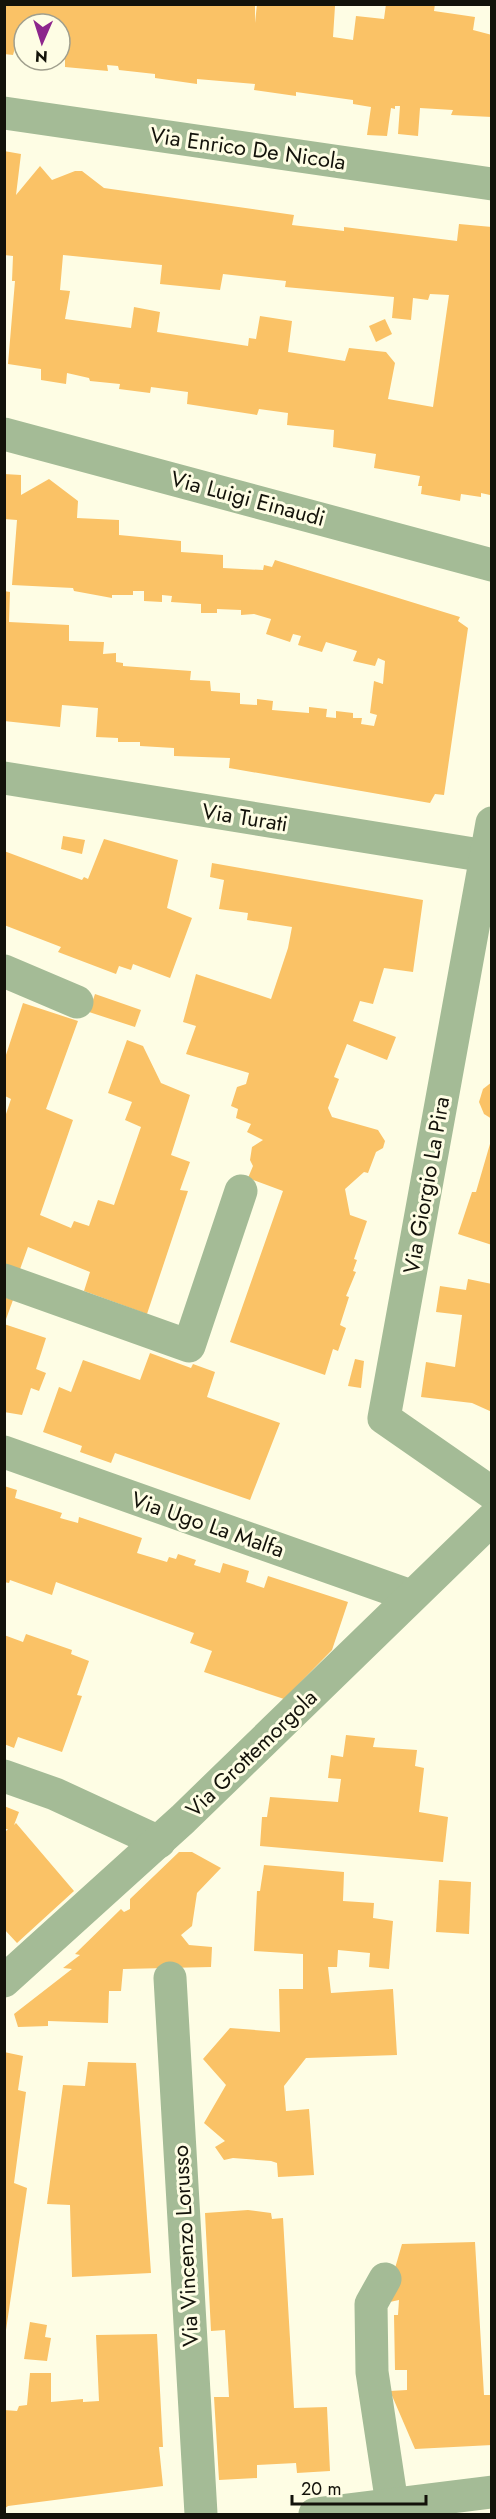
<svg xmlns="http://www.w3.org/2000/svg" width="496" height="2519" font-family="Jost,sans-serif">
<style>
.building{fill:#fac266;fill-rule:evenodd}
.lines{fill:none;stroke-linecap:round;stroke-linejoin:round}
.minor{stroke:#a4bb96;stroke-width:33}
.tertiary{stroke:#a4bb96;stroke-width:33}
.labels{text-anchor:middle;stroke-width:6;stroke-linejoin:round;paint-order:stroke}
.street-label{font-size:22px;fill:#13120a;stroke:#fefde4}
</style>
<rect width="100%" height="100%" fill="#fefde4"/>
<g class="building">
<path d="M4,4H255V23L257,4H320L335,6L333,37L353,40L356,16L384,19L386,4H435L434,11L475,17L473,30L492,35V117L451,115L453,110L420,108L418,136L398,134L400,106H395V109L391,108L387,136L367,135L371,107L353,104V100L296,92V96L254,90L255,84L197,79V84L155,78V74L119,70L118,66L107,65L108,71L65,67V56L60,55V24H24V50L15,48L13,55L4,54Z"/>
<path d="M4,151L21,154L16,195L40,166L52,180L75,171H82L104,188L294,215L292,225L344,231V227L457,241L459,224L492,227L490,495L481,493V497L461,494L460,501L421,494L422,486H418L420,476L374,468L376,454L333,447L334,430L287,425L288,413L259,409L257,415L187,404L188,392L151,387L150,393L119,389L120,384L90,381L89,378L67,373L66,384L41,380V369L8,364L15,281H12L13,256L4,255ZM63,255L162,265L160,284L220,290L223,274L286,281L285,287L394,297L392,318L411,320L413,298L428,300L430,294L449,295L433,407L388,399L395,363L386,352L349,348L345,361L288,352L292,321L260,316L256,339L249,338L248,346L157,332L160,312L134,307L131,328L65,319L70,291L60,290Z"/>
<path d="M385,319L392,334L376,342L369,326Z"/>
<path d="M4,474L21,475V495L49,479L78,501L77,518L119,520V535L181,541V552L223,555V568L263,570L264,565L272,567L275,560L460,617L458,621L468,628L444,795L435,794L430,803L229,768L230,758L174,756V748L140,746V742H118V738L96,737L98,708L62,705L60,727L4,721V591L10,592L9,622L69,625V641L104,642L103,654L116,653V662L123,663V666L191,671L190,680L210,681L211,691L240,693V704L257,705V699L273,701L272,710L309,713V707L327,709L326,717L336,718V711L353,713V718H362L361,724L374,726L377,715L370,713L374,681L383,684L385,661L378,658L375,666L353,661L357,651L326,642L322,652L298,645L301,636L293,634L290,642L266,634L271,619L254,614L241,615V610L217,609V613H201V604L171,602L172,596L162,595V602L144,601V591H133V595H112V598L74,591L73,588L12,585L17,520L4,519Z"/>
<path d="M63,836L85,840L82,854L61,849Z"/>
<path d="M104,839L178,860L167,908L192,918L170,978L133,964L131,970L119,966L116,974L58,952L61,947L4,925V851L82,880L84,877L88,879Z"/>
<path d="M212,863L423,900L413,972L384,968L373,1004L360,1001L353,1021L396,1037L387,1060L347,1044L334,1077L339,1079L328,1108L332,1117L378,1130L385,1141L383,1148L376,1152L368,1173L364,1172L345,1189L350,1215L367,1221L354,1259L357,1260L353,1271L356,1272L346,1296L349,1297L340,1325L346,1328L338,1351L333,1349L325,1375L230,1342L283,1191L248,1178L253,1166L250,1160L252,1147L263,1140L247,1132L251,1124L236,1118L238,1109L231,1106L237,1087L246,1084L249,1073L186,1054L196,1026L183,1022L196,974L271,999L288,948L292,927L247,920L248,913L219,909L224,880L210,877Z"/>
<path d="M95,994L141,1010L135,1027L89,1012Z"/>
<path d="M23,1003L78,1021L46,1109L73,1120L40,1215L71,1228L74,1221L89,1226L98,1200L114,1205L141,1127L125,1120L132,1102L108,1093L127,1040L143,1046L161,1083L190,1095L171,1155L190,1162L180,1190L188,1191L147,1314L84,1291L90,1272L28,1247L19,1272L5,1266V1117L11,1099L5,1096V1058Z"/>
<path d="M492,1082V1119L484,1114L479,1102L483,1089Z"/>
<path d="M492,1137V1245L458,1234L472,1192H476Z"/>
<path d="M468,1279L492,1284V1412L472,1403L421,1397L426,1362L455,1367L462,1315L436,1312L440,1286L466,1290Z"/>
<path d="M4,1297L13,1300L5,1322H4Z"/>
<path d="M4,1324L46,1338L36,1369L46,1373L39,1391L31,1388L22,1415L4,1412Z"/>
<path d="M150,1353L191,1368L193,1364L215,1372L207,1397L280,1423L250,1500L115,1453L111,1463L80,1452L82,1446L43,1432L59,1387L71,1392L83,1360L140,1380Z"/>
<path d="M355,1359L364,1361L361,1388L348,1386Z"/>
<path d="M4,1486L17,1490L15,1498L62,1513L60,1518L78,1523L79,1517L142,1538L137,1553L167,1562L169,1557L176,1559L178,1554L196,1560L194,1565L220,1573L223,1563L249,1571L246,1582L264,1588L268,1576L348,1602L332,1650L284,1699L204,1672L212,1651L190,1643L194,1633L56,1582L52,1595L10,1580L9,1583L4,1582Z"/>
<path d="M26,1634L72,1650L71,1654L89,1661L77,1695L82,1696L62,1752L18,1737L14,1748L4,1744V1635L23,1642Z"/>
<path d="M346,1735L375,1738L373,1747L417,1750L415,1766L424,1768L419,1812L448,1817L443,1862L260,1846L262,1817H267L270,1797L338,1802L341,1779L328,1778L331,1755L343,1757Z"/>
<path d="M4,1806L19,1812L14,1825L16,1823L74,1891L17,1943L4,1929V1833L8,1829H4Z"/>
<path d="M179,1852H192L221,1868L197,1893L192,1926L181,1935L189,1945L212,1947L211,1967L123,1969L121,1991H109L108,2023L48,2021V2026L18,2027L14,2014L72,1969L63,1968L80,1955L75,1954L121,1909L124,1912L130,1909V1899Z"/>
<path d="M264,1865L344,1872L343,1901L374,1903L373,1918L393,1921L389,1969L369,1967L370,1953L338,1950L337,1967H328L331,1993L393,1989L397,2055L306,2058L284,2086L286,2111L309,2109L314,2175L278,2177L277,2163L271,2161L233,2158L224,2160L215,2147L225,2141L204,2123L226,2085L203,2059L230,2028L280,2032L279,1989H303V1954L254,1951L257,1891H260Z"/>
<path d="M439,1880L471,1882L469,1934L436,1932Z"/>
<path d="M4,2052L23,2056L18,2090L26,2092L14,2183L27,2188L6,2330Z"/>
<path d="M88,2062L136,2063L151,2273L72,2277L70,2205L47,2204L63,2085L85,2086Z"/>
<path d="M248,2210L271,2213L272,2219L283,2218L294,2408L327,2407L330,2471L297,2473L296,2463L257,2465V2478L219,2480L214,2397H229L225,2330L211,2331L205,2213Z"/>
<path d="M475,2242L484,2395H492V2445L415,2449L390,2391L407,2390V2370H395L394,2315H398L399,2300L385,2303L402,2244Z"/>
<path d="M30,2322L47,2325L45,2337L51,2338L47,2361L24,2359Z"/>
<path d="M157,2334L163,2447H159L163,2486L8,2506L4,2509V2410L17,2411L19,2406L27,2405L30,2373H51V2402L83,2399V2402L99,2401L96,2335Z"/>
</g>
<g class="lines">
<g class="minor">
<path d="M4,113L492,184"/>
<path d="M4,434L492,565"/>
<path d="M4,778L486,856"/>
<path d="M492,823L384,1418L492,1493"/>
<path d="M4,971L77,1002"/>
<path d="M4,1280L189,1346L241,1191"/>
<path d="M4,1452L411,1596"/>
<path d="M4,1776L55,1794L159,1842"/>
<path d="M170,1978L201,2514"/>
<path d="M4,1981L183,1819L492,1519"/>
<path d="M385,2279L371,2304L372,2372L392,2504"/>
</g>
<path class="tertiary" d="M315,2514L492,2492"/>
</g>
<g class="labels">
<g class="street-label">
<text transform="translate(248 148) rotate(8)" y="8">Via Enrico De Nicola</text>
<text transform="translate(248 498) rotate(15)" y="8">Via Luigi Einaudi</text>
<text transform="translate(245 817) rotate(9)" y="8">Via Turati</text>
<text transform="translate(426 1185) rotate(-80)" y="8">Via Giorgio La Pira</text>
<text transform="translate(208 1524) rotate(19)" y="8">Via Ugo La Malfa</text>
<text transform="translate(251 1753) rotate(-44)" y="8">Via Grottemorgola</text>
<text transform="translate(185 2246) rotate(-93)" y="8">Via Vincenzo Lorusso</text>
</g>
</g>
<rect width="496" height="2519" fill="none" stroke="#13120a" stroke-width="12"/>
<g transform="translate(42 42) rotate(183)"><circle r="28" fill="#fefde4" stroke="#a09f8d" stroke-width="1.5"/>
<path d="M0-4.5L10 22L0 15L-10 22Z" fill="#8d268c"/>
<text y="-9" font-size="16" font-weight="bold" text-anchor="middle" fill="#13120a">N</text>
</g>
<path d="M292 2495v9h134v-9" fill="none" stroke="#13120a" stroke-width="3"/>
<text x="301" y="2495" font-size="18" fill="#13120a" stroke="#fefde4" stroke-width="4.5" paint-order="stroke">20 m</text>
</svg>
